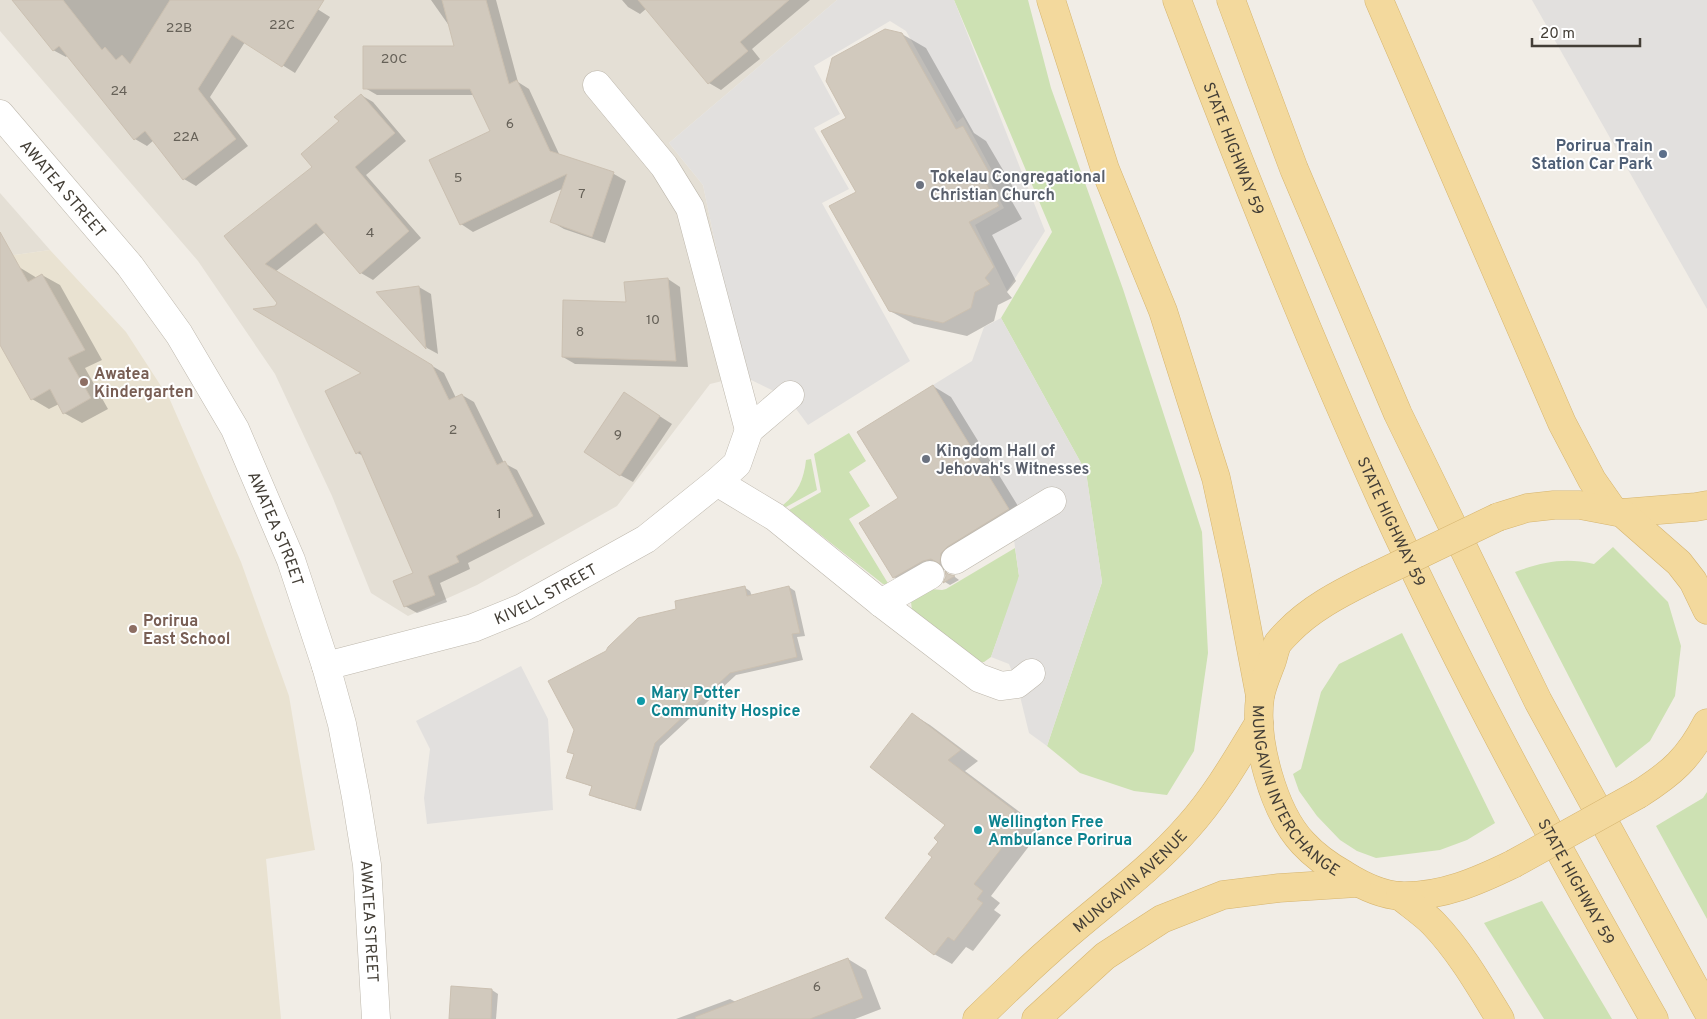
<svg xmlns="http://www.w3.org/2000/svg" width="1707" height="1019" font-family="Overpass,sans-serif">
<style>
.residential{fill:#e4dfd5}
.education{fill:#e9e2d1}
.green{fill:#cde1b3}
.parking{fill:#e2e0de}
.shadow{fill:#0003}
.building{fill:#d1c9bd;stroke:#cbc0b1}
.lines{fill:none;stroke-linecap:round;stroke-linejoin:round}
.minor-casing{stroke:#beb8ad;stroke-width:29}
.major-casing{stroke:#d6b56f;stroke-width:29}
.minor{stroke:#fff;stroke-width:28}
.major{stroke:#f3d99d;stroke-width:28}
.major-bridge-casing{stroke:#d6b56f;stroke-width:29;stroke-linecap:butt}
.major-bridge{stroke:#f3d99d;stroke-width:28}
.service-dot{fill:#5c6f8a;stroke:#fff;stroke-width:2}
.worship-dot{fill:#6b7280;stroke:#fff;stroke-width:2}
.education-dot{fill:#8d6e63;stroke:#fff;stroke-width:2}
.culture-dot{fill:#0f9aa8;stroke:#fff;stroke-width:2}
.labels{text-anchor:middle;stroke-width:4;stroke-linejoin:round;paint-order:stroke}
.number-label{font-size:14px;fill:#666158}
.service-label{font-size:16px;font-weight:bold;fill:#4e5e75;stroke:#fff;text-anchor:end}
.street-label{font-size:16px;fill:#433e36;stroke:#fff}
.worship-label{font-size:16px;font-weight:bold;fill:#5b616d;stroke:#fff;text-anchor:start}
.education-label{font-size:16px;font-weight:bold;fill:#785e54;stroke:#fff;text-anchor:start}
.culture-label{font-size:16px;font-weight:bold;fill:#0d838f;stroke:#fff;text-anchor:start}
</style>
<rect width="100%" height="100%" fill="#f1ede6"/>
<g class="residential">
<path d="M0,0H837L669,143L703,185L743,376L710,384L617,506L477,585L408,616L371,593L332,496L275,374L198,261L0,31Z"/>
<path d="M0,193L50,250L0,257Z"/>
</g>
<path class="education" d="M50,250L126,332L170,400L241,562L289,696L315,850L266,859L281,1019H0V257Z"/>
<g class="green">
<path d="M954,0H1028L1051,88L1123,289L1202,532L1208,653L1194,751L1167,795L1134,791L1080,773L1047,746L1102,582L1086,472L1001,318L1052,232Z"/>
<path d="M849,433L866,461L849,472L870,506L849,519L889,585L883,584L789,510L821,492L814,454Z"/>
<path d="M811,459L817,490L786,507L783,505C798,493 804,479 806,460Z"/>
<path d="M1613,547L1668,602L1681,646L1675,696L1650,741L1616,768L1515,572C1542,562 1565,557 1594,564Z"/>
<path d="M1015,548L1019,576L1018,582L991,657L984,662H979L912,612L911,601L930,589L942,590L946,589Z"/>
<path d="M1402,633L1495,823L1467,840L1440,850L1376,858L1357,851L1340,840L1317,816L1299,791L1293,774L1301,769L1321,692L1339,664Z"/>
<path d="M1707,792V919L1656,826L1703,798Z"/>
<path d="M1542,901L1612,1019H1544L1484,923Z"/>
</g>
<g class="parking">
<path d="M837,0H954L1045,231L1007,291L975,225L1004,208L989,180L995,176L963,117L957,122L906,31L890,21L814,66L840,114L814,128L849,189L822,203L910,361L808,425L788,398L743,376L703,185L669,143Z"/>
<path d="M1532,0H1707V309Z"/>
<path d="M1001,318L1086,472L1102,582L1047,746L1029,733L1017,684L1009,664L991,657L1019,576L1010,511L933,385L972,361L984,327Z"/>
<path d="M521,666L548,719L553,810L427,824L424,798L430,749L416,721Z"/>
</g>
<g class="shadow">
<path d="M16,0H303L330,17L295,73L245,42L210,97L248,146L196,186L184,179L154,140L147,146L135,139L68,55L66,57L53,50Z"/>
<path d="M431,0H496L518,82L529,89L560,156L614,174L626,181L605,243L564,229L552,222L564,188L473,232L461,224L491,131L474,95H377L365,88L464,47Z"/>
<path d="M622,0H810L752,49L760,59L721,90L709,83L647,8L640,14L628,7Z"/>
<path d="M902,34L926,48L974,133L986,141L1013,187L1006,191L1022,219L992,235L1016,281L1007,292L1012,298L998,305L994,321L967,336L914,324L890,311L858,192L848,118Z"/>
<path d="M361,95L373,102L406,141L366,175L421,238L373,280L361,273L325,232L275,272L444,373L456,398L462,395L474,402L504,463L517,470L545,524L468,563L470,569L440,583L447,602L417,613L405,606L415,574L364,456L357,453L363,373L275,307L278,302L226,237L314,167L340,122Z"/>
<path d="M19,267L37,278L42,275L60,285L102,360L85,368L108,409L82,423L64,413L59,404L49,409L32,399L0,343V278Z"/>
<path d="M668,279L680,287L688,367L575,364L563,357L627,303Z"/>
<path d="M419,287L431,294L438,354L427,348L379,293Z"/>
<path d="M933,386L951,397L1026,519L949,569L941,571L912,587L894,577L900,499Z"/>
<path d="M625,394L672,424L633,482L620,475Z"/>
<path d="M947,576L955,577L959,580L950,585L945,582Z"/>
<path d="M744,587L750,591L752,596L789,587L795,591L805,636L797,637L803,660L736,675L660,746L641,811L597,798L591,795L593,787L568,778L575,755L569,751L607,652L678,610Z"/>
<path d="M912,714L930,725L978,761L965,771L1033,822L1030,826L1039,833L991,896L1000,903L994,910L1001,915L973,951L966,947L952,964L934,954V857L946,824Z"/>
<path d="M848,959L866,970L881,1009L855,1019H676L730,999L736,1002Z"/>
<path d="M492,990L498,994L496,1019H450Z"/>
</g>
<g class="building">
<path d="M12,0H63L102,50L105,47L116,60L122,55L130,64L170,0H324L282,67L232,35L198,89L236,139L183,180L145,131L134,140L59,46L53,51Z"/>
<path d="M442,0H486L509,84L517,80L550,151L614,172L592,237L550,222L567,174L460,225L429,160L490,131L470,89H363V46H454Z"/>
<path d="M638,0H789L740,42L748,51L708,84Z"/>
<path d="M885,29L902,33L956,129L963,126L990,174L983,178L999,206L969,222L994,267L985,278L990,284L975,292L971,308L943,323L889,311L829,206L856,192L821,131L846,118L826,81L832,58Z"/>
<path d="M361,94L395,133L355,167L409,231L360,274L316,223L265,264L432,365L449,400L462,394L497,465L505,461L533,516L456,556L459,562L428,576L435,595L404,607L393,581L413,573L360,451L356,454L325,391L361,373L253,309L275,306L277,303L224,236L312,167L301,154L339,121L334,117Z"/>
<path d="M0,232L28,282L42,274L85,350L68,358L91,398L63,414L50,389L31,400L0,345Z"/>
<path d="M668,278L676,361L562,357L563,300L626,302L624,282Z"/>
<path d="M419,286L426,349L376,292Z"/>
<path d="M933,385L1009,509L947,547L941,553L940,564L931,559L923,561L893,578L859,523L898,498L857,432Z"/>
<path d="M624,392L660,416L620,476L584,452Z"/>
<path d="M945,571L948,574L955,576L943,583L946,576Z"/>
<path d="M745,586L747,596L789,586L800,633L792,634L797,657L730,673L655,743L635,809L589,795L592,786L566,778L574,754L567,752L574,730L548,681L606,651L608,647L638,618L676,609L675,601Z"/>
<path d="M912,713L961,750L948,760L1015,811L1013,815L1022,822L974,884L983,891L977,899L983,903L954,941L948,937L934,955L885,918L932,857L928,854L938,842L934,838L945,825L870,767Z"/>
<path d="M848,958L863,998L810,1019H696L695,1017Z"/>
<path d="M451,986L492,989L491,1019H449Z"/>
</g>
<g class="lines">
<g class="minor-casing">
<g id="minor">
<path d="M597,85L664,166L690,208L749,430"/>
<path id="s1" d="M0,114L130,266L179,334L235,429L291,560L326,666L342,724L356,797L367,865L376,1019"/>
<path d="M717,482L775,517L881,603L979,678L1001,686L1017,684L1031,673"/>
<path d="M955,560L1052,501"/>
<path d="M881,603L930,575"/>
<path id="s2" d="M326,666L473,628L522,608L646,539L717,482L737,464L749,430L790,395"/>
</g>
</g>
<g class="major-casing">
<g id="major">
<path d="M1051,0L1105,169L1163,311L1216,478L1236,570L1260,696"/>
<path id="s3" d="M1177,0C1241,169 1308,338 1383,503C1464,680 1558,850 1654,1019"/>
<path d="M1231,0L1294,169L1398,414L1538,701L1707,1010"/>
<path d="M1379,0L1562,423L1592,480L1613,510"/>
<path d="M1622,513L1696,507L1707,505"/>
<path d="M1498,517L1527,508L1554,505H1580L1622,513L1679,563L1693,581L1707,610"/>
<path id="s4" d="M1367,580C1339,594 1310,609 1288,632C1285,635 1281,639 1278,643C1275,648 1274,655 1272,661C1268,672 1262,685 1260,697C1254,740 1273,811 1303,843C1315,856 1329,866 1345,875C1361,885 1382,895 1401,896C1442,897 1478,881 1513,864"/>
<path d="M1639,794C1672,773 1689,758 1707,723"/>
<path d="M1400,896C1411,905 1423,913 1433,923C1460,951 1480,986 1500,1019"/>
<path id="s5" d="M977,1019C1001,996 1024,973 1049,951C1095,909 1147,874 1188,827C1216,796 1237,759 1259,723"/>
<path d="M1036,1019L1105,956L1162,919L1223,895L1279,888L1357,883"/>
</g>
</g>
<use href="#minor" class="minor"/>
<use href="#major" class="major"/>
<g class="major-bridge-casing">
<g id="major-bridge">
<path d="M1367,580L1498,517"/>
<path d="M1513,864L1639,794"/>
</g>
</g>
<use href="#major-bridge" class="major-bridge"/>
</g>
<circle class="service-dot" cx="1663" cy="154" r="5"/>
<g class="worship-dot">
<circle cx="920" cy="185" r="5"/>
<circle cx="926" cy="459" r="5"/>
</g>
<g class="education-dot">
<circle cx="84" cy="382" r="5"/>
<circle cx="133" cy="629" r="5"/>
</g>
<g class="culture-dot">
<circle cx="641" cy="701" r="5"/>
<circle cx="978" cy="830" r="5"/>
</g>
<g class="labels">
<g class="number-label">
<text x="282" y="29">22C</text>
<text x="179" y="32">22B</text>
<text x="394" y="63">20C</text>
<text x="119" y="95">24</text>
<text x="510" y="128">6</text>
<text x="186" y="141">22A</text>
<text x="458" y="182">5</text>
<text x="582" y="198">7</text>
<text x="370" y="237">4</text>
<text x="653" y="324">10</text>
<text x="580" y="336">8</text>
<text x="453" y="434">2</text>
<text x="618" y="439">9</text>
<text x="499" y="518">1</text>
<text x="817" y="991">6</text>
</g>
<g class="service-label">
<text x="1653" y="151">Porirua Train<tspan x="1653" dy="18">Station Car Park</tspan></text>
</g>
<g class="street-label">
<text dy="6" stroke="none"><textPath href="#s3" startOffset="159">STATE HIGHWAY 59</textPath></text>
<text dy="6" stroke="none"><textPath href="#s1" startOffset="98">AWATEA STREET</textPath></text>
<text dy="6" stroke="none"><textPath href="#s3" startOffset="564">STATE HIGHWAY 59</textPath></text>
<text dy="6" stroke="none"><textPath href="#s1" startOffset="502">AWATEA STREET</textPath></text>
<text dy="6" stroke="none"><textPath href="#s2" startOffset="232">KIVELL STREET</textPath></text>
<text dy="6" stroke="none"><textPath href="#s4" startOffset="272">MUNGAVIN INTERCHANGE</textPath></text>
<text dy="6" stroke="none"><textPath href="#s5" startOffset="206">MUNGAVIN AVENUE</textPath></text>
<text dy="6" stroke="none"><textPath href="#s3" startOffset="969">STATE HIGHWAY 59</textPath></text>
<text dy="6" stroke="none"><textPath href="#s1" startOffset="908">AWATEA STREET</textPath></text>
</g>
<g class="worship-label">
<text x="930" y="182">Tokelau Congregational<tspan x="930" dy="18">Christian Church</tspan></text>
<text x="936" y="456">Kingdom Hall of<tspan x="936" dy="18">Jehovah's Witnesses</tspan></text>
</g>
<g class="education-label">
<text x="94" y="379">Awatea<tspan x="94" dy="18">Kindergarten</tspan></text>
<text x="143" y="626">Porirua<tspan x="143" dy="18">East School</tspan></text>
</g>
<g class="culture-label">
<text x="651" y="698">Mary Potter<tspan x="651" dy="18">Community Hospice</tspan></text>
<text x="988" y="827">Wellington Free<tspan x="988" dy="18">Ambulance Porirua</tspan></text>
</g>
</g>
<path d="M1532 38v8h108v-8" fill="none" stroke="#433e36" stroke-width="2.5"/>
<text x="1540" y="38" font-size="15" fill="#433e36" stroke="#ffffff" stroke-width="4" paint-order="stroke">20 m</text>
</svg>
